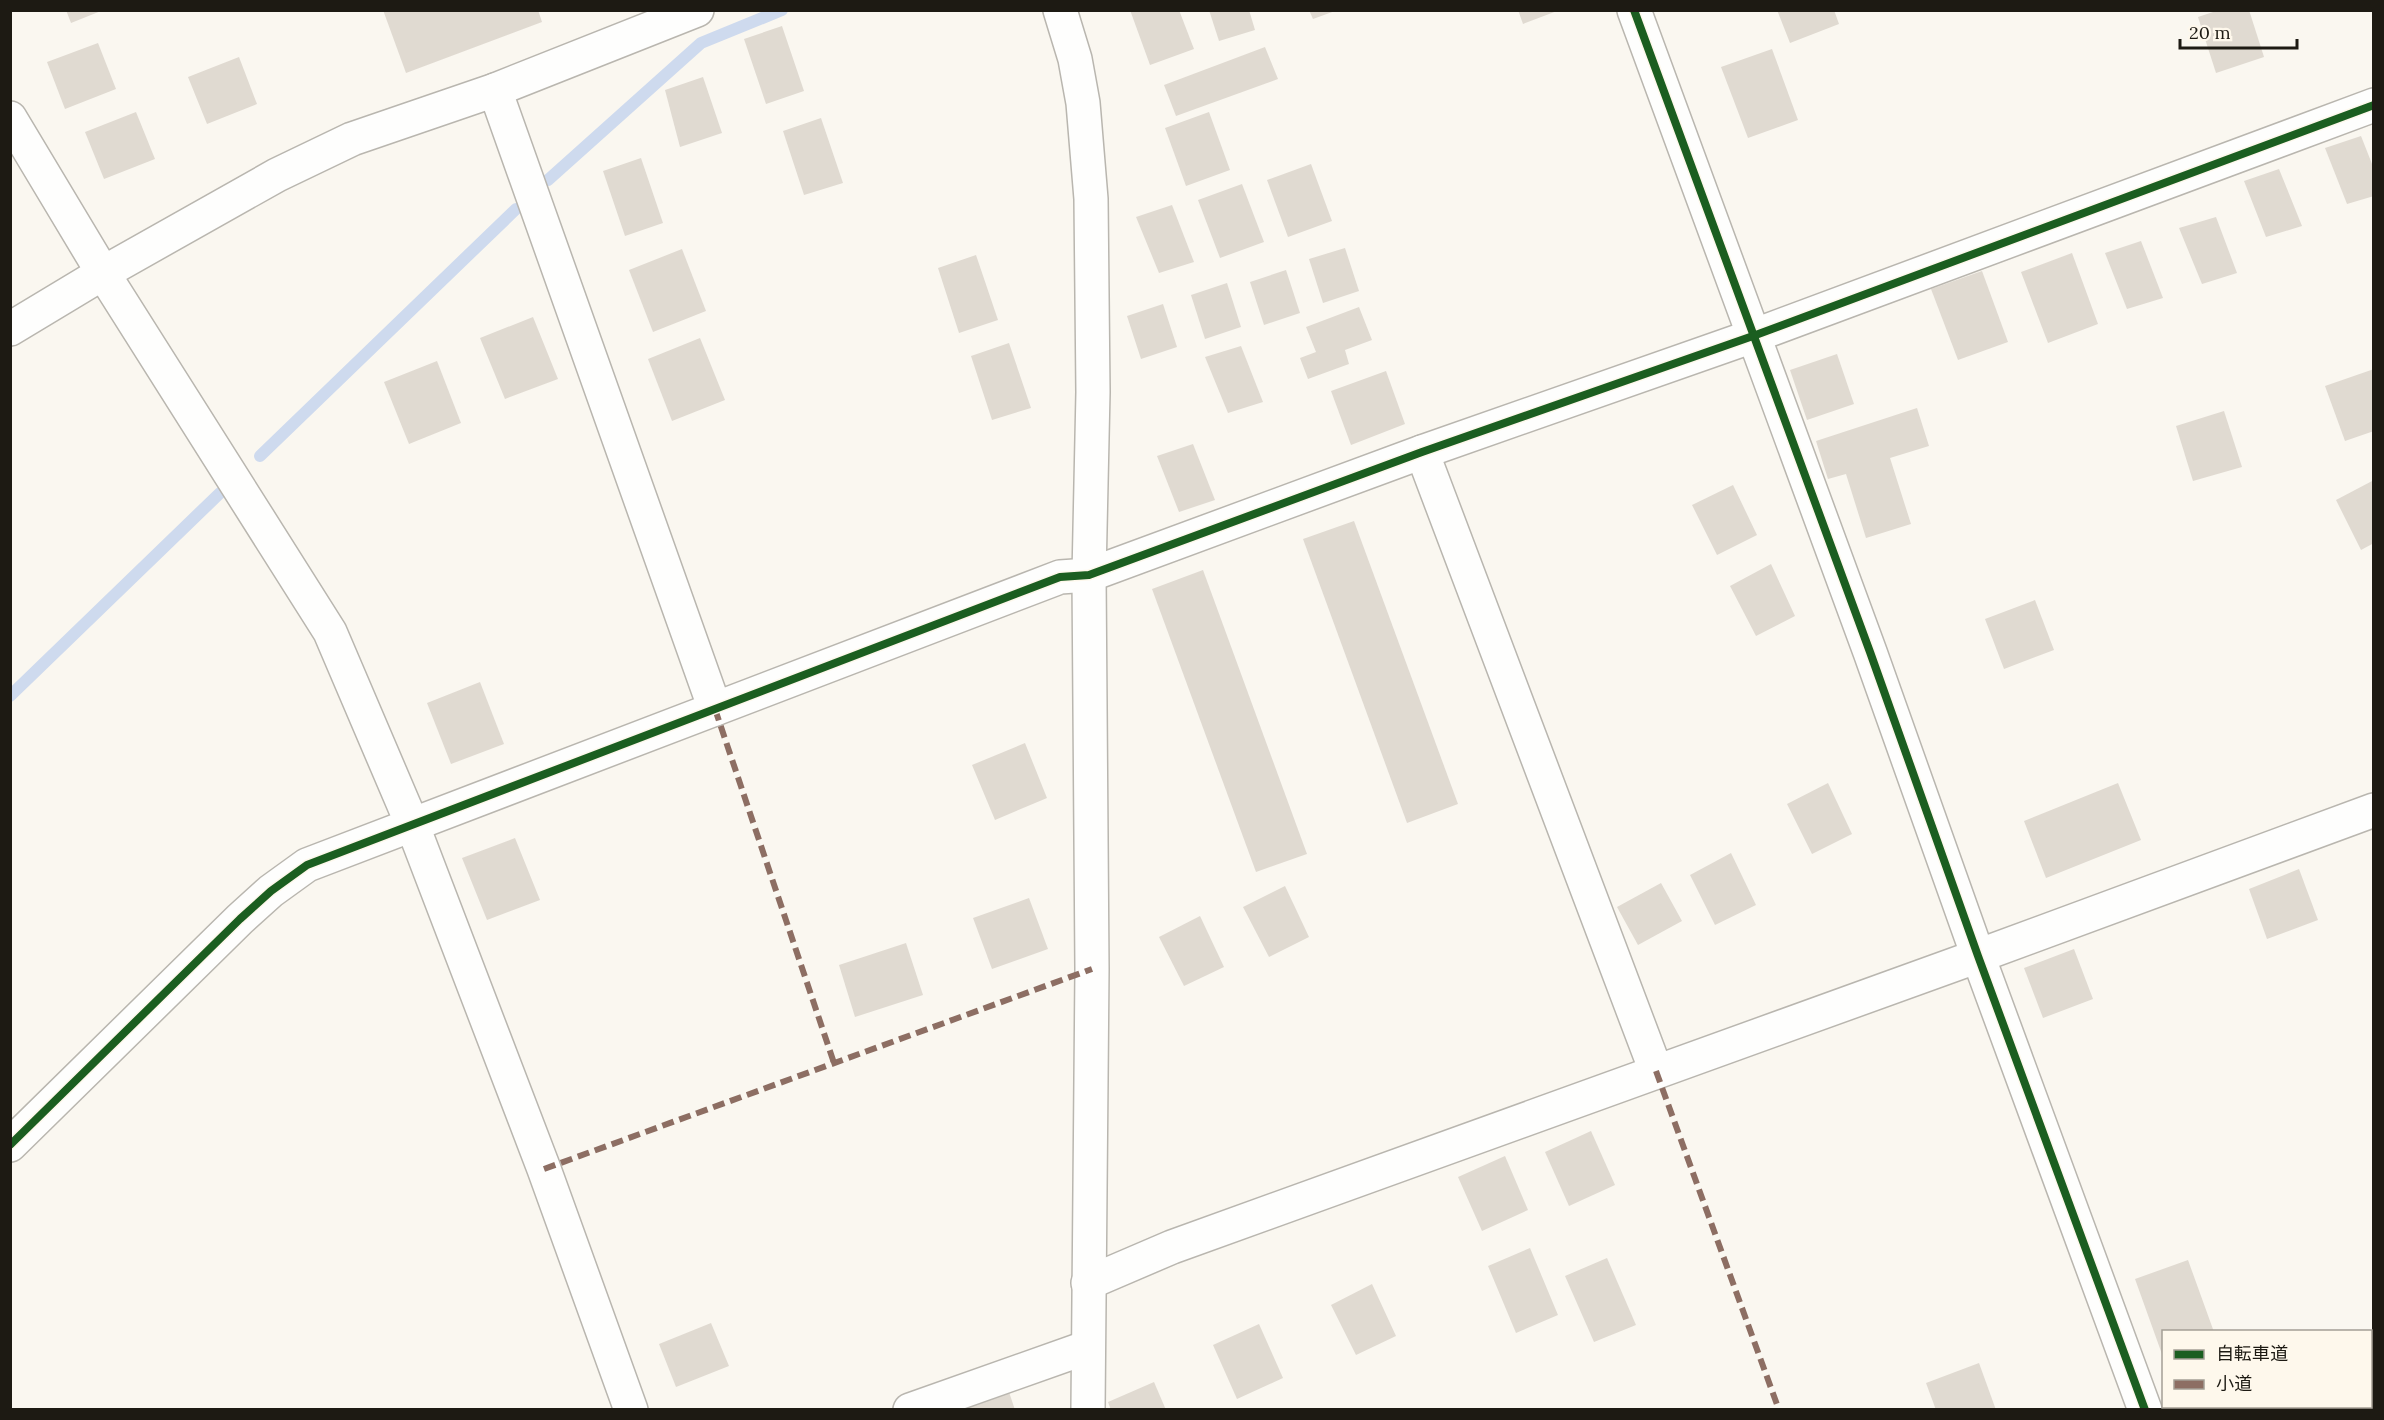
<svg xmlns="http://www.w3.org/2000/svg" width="2384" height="1420" font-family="Lora,'Noto Sans JP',serif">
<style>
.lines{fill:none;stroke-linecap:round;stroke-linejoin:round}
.stream{stroke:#cedaee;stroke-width:12}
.building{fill:#e0dad1}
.minor-casing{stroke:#b9b6af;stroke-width:36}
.tertiary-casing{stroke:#b9b6af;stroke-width:36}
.minor{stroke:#fefefd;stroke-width:33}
.tertiary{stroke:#fefefd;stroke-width:33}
.quiet{stroke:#8d6e63;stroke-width:6;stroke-dasharray:12 6;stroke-linecap:butt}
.cycleway-casing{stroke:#fef8ec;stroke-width:11}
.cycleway{stroke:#1b5e20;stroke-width:8}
</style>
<rect width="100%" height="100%" fill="#faf7f0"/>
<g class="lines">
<g class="stream">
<path d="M548,180L701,43L782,10"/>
<path d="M260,456L516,209"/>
<path d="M10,696L220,493"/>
</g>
</g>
<g class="building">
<path d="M66,10H101V11L71,23Z"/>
<path d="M383,10H538L542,22L406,73Z"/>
<path d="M1130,10H1179L1194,49L1150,65Z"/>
<path d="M1209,10H1249L1255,30L1219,41Z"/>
<path d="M1309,10H1335V11L1313,19Z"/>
<path d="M1518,10H1557V11L1523,24Z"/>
<path d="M1777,10H1834L1839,24L1790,43Z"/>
<path d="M2219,10H2249L2264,57L2216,73L2198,17Z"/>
<path d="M782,26L804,91L766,104L744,39Z"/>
<path d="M98,43L116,89L65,109L47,62Z"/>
<path d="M1265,47L1278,79L1176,116L1164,85Z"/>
<path d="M1772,49L1798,120L1748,138L1721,67Z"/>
<path d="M239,57L257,104L207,124L188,77Z"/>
<path d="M703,77L722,133L680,147L665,90Z"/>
<path d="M136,112L155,159L104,179L85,132Z"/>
<path d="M1209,112L1230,170L1186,186L1165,128Z"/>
<path d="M821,118L843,183L804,195L783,131Z"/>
<path d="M2361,136L2374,169V196L2347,204L2325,148Z"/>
<path d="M641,158L663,223L625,236L603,171Z"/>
<path d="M1311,164L1332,221L1288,237L1267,180Z"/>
<path d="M2279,169L2302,226L2266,237L2244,181Z"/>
<path d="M1242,184L1264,242L1220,258L1198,200Z"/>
<path d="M1172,205L1194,262L1159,273L1136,217Z"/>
<path d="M2216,217L2237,273L2202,284L2179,228Z"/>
<path d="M2141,241L2163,298L2127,309L2105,253Z"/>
<path d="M1345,248L1359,291L1323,303L1309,259Z"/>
<path d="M682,249L706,311L653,332L629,270Z"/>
<path d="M2072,253L2098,324L2048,343L2021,272Z"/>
<path d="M976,255L998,320L959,333L938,268Z"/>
<path d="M1286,270L1300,313L1264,325L1250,282Z"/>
<path d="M1982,271L2008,342L1958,360L1931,289Z"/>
<path d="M1227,283L1241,327L1205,339L1191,295Z"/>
<path d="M1163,304L1177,347L1141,359L1127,316Z"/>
<path d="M1359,307L1372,340L1345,350L1349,364L1308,379L1300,358L1316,352L1306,327Z"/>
<path d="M533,317L558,379L505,399L480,338Z"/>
<path d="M700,338L725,400L672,421L648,359Z"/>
<path d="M1009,343L1031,408L992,420L971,356Z"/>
<path d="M1241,346L1263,402L1228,413L1205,357Z"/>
<path d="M1837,354L1854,404L1807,420L1790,370Z"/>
<path d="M437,361L461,423L409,444L384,382Z"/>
<path d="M2374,369V431L2345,441L2325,386Z"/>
<path d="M1386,371L1405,424L1351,445L1331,391Z"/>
<path d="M1917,408L1929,446L1890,458L1911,524L1866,538L1846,474L1828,479L1816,441Z"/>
<path d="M2224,411L2242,467L2193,481L2176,426Z"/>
<path d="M1193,444L1215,500L1179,512L1157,456Z"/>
<path d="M2374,480V543L2361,550L2336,500Z"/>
<path d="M1733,485L1757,535L1717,555L1692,505Z"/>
<path d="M1354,521L1458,804L1407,823L1303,539Z"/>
<path d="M1771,564L1795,616L1756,636L1730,586Z"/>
<path d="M1203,570L1307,854L1256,872L1152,589Z"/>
<path d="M2035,600L2054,650L2004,669L1985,619Z"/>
<path d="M480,682L504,744L451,764L427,703Z"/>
<path d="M1025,743L1047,798L995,820L972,765Z"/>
<path d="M1828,783L1852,834L1812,854L1787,804Z"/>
<path d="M2118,783L2141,840L2046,878L2024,821Z"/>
<path d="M515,838L540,900L487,920L462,858Z"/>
<path d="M1731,853L1756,905L1715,925L1690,875Z"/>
<path d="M2299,869L2318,920L2267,939L2249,889Z"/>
<path d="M1661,883L1682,921L1638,945L1617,907Z"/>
<path d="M1285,886L1309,937L1269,957L1243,907Z"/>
<path d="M1029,898L1048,949L992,969L973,918Z"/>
<path d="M1200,916L1224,967L1184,986L1159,937Z"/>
<path d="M906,943L923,995L855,1017L839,965Z"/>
<path d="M2074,949L2093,999L2043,1018L2024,968Z"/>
<path d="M1591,1131L1615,1185L1569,1206L1545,1152Z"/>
<path d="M1505,1156L1528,1210L1482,1231L1458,1177Z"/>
<path d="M1530,1248L1558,1315L1516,1333L1488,1266Z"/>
<path d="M1607,1258L1636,1325L1594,1342L1565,1276Z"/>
<path d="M2188,1260L2214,1332H2164L2163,1357L2135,1279Z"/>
<path d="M1372,1284L1396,1336L1356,1355L1331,1305Z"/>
<path d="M711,1323L729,1366L676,1387L659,1344Z"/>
<path d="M1259,1324L1283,1378L1237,1399L1213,1345Z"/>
<path d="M1979,1363L1996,1410H1936L1926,1383Z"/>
<path d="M1154,1382L1166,1410H1111L1108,1402Z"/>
<path d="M1009,1392L1015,1410H958Z"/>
</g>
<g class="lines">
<g class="minor-casing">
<g id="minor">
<path d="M1634,10L1870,652L1978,956L2145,1410"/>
<path d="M495,90L715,709"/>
<path d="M10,118L103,273L330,632L412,824L544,1169L631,1410"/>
<path d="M10,329L103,273L277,175L352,139L495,90L697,10"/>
<path d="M1422,452L1656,1071"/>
<path d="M10,1145L240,919L271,891L307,865L1060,577L1089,575L1422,452L1753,336L2374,105"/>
<path d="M1088,1283L1172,1247L1978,956L2374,810"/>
<path d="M2370,1388H2374"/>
<path d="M910,1410L1088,1347"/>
<path d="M2220,1410L2241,1406"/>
</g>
</g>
<g class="tertiary-casing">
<path id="tertiary" d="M1060,10L1075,59L1083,103L1091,199L1093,392L1089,575L1092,969L1088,1410"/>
</g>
<use href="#minor" class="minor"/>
<use href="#tertiary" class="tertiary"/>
<g class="quiet">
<path d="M715,709L834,1063"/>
<path d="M1656,1071L1779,1410"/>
<path d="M544,1169L1092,969"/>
</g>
<g class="cycleway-casing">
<g id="cycleway">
<path d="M1634,10L1870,652L1978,956L2145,1410"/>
<path d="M10,1145L240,919L271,891L307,865L1060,577L1089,575L1422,452L1753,336L2374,105"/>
</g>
</g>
<use href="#cycleway" class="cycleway"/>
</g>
<rect width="2384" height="1420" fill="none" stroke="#1d1a13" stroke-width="24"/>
<rect x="2162" y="1330" width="210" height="78" fill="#fef8ec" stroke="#a49f95" stroke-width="1.5"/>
<rect x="2174" y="1350" width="30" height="9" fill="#1b5e20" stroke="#a49f95" stroke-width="1.5"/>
<text x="2216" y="1360" font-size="18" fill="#1d1a13">自転車道</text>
<rect x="2174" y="1380" width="30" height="9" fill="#8d6e63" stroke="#a49f95" stroke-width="1.5"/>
<text x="2216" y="1390" font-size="18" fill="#1d1a13">小道</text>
<path d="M2180 39v9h117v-9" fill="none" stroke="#1d1a13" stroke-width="3"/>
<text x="2189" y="39" font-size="18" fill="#1d1a13" stroke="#fef8ec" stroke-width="4.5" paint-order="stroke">20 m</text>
</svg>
